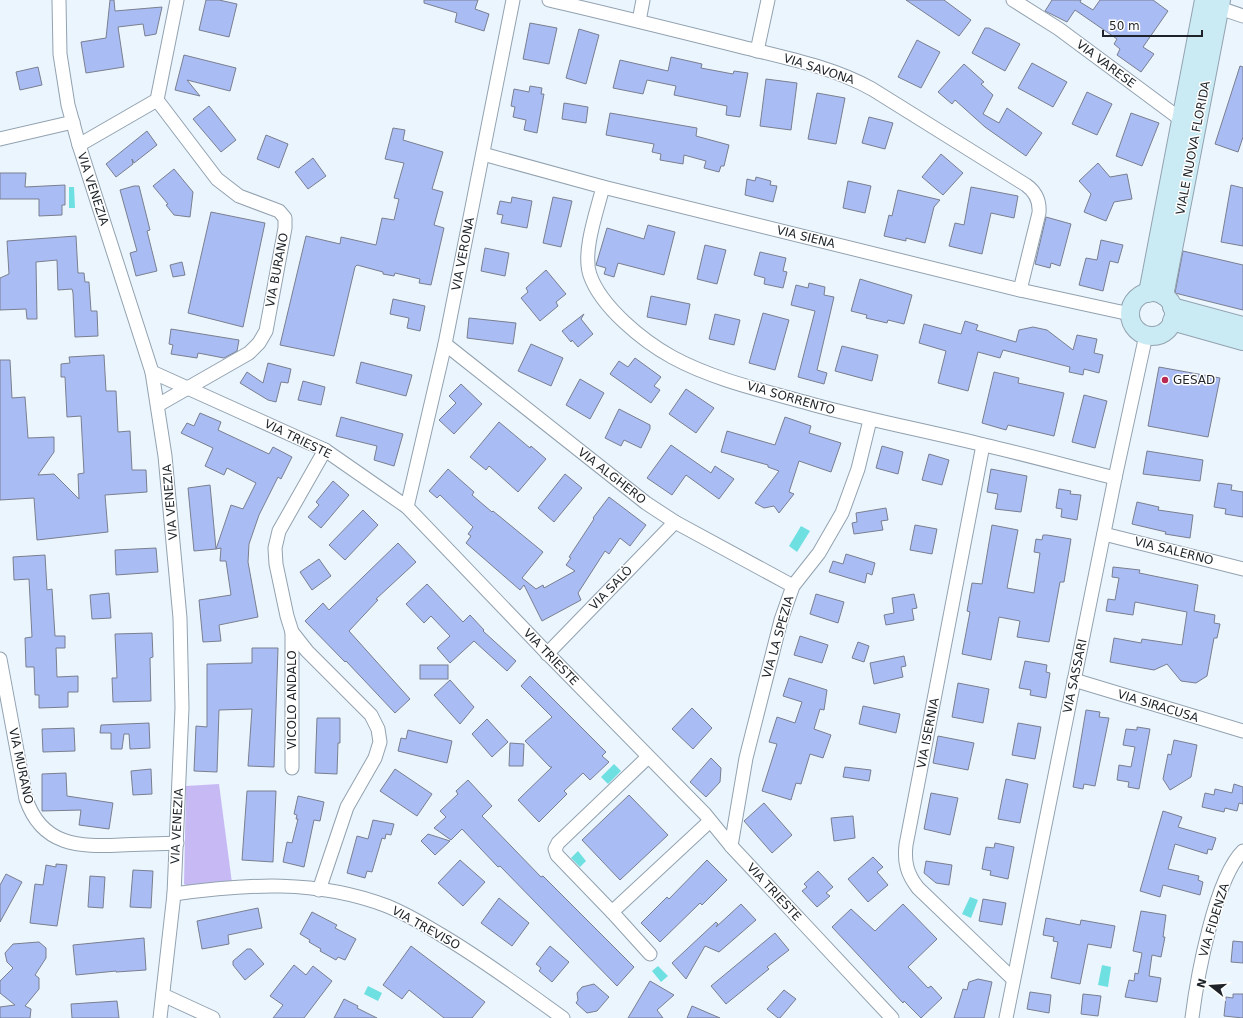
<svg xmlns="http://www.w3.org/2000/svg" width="1243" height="1018" font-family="'DejaVu Sans',sans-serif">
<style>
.green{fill:#c7baf4}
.water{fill:#6fe0e1}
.building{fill:#aabcf4;stroke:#797f90}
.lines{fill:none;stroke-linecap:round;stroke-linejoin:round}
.street-casing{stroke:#92a2b0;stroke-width:15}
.secondary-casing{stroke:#92a2b0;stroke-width:20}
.street{stroke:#fff;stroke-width:13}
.secondary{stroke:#caeaf4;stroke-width:18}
.poi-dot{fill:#b92953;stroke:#fff;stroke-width:1.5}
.labels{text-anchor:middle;stroke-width:3;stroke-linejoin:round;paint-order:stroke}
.street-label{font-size:12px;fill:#1d2328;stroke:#fff}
.poi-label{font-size:12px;fill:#1d2328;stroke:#fff;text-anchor:start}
</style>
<rect width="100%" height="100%" fill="#ebf5fe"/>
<path class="green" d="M219,784L232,883L189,887L184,884L186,786Z"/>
<g class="water">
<path d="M69,187H74L75,208H69Z"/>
<path d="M801,526L810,531L797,552L789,546Z"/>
<path d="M614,764L621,771L608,784L601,777Z"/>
<path d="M578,851L586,861L580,867L571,858Z"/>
<path d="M970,897L978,900L971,918L962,914Z"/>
<path d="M1102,965L1111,967L1108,987L1098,985Z"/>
<path d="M658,966L668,976L661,982L652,971Z"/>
<path d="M368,986L382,993L378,1001L364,994Z"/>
</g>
<g class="building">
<path d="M110,0H114L115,11L162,7L156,34L145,36L143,24L118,27L124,67L86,73L81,42L106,38Z"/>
<path d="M206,0H219L237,4L229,37L199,30Z"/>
<path d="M424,0H478L475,9L489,14L484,31L455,22L457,13L424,3Z"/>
<path d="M906,0H944L971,20L959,36Z"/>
<path d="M1052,0H1081L1080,2L1093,10L1100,0H1153L1168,11L1143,47L1154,54L1141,72L1117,55L1120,49L1114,44L1117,39L1075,10L1067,22L1045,11Z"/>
<path d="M530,23L557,28L549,64L523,59Z"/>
<path d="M985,28H989L1020,44L1005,71L972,53Z"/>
<path d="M579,29L599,35L586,84L566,78Z"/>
<path d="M917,40L940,52L921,88L898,77Z"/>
<path d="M184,55L236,68L230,91L187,80L200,96L175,90Z"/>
<path d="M671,57L702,64L701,68L733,74L734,71L748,73L740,117L726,115L727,106L674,95L676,86L647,80L643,94L613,88L620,60L668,71Z"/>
<path d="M1032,63L1067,82L1053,107L1018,88Z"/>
<path d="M964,64L984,82L981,84L993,95L983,114L999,123L1007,108L1042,133L1026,156L985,127L955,100L952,104L938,92Z"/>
<path d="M1240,66L1243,67V137L1238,152L1215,144Z"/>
<path d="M38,67L42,85L20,90L16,72Z"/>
<path d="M766,79L797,83L791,130L760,126Z"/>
<path d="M530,86L542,88L541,94H544L537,133L524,130L526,120L513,117L515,107L511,106L514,89L529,92Z"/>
<path d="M1087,92L1112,104L1097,135L1072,124Z"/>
<path d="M817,93L845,98L836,144L808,139Z"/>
<path d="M564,103L588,107L586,123L562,119Z"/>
<path d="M209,106L236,140L221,152L193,119Z"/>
<path d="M610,113L697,128L696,136L729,145L724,166H721L719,172L704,168L706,161L684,155L683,164L660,160L661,154L652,152L654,144L606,135Z"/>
<path d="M1131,113L1159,123L1142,166L1116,156Z"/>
<path d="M869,117L893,123L885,149L862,143Z"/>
<path d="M393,128L405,130L403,140L443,152L432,189L443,192L434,225L444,228L431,285L419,283L420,279L395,273L394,276L383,274V272L357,265L355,267L334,356L280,345L306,236L340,244L341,237L376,245L382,218L394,220L399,199L394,198L404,163L385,159Z"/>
<path d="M147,131L157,145L134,163L132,159L133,164L116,177L106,164Z"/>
<path d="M266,135L288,144L279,168L257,159Z"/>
<path d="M941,154L963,173L943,195L922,177Z"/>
<path d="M313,158L326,176L308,189L295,172Z"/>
<path d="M1098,163L1110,177L1127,174L1132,199L1114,202L1106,221L1084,212L1091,194L1079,181Z"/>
<path d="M174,169L193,192L190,217L174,215L166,205L168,204L153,186Z"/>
<path d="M0,173H26L25,187L65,185V205H62V215L39,216V199H0Z"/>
<path d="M756,177L771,181L770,185L777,186L773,202L745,195L747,179L755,181Z"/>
<path d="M848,181L871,186L865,213L843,208Z"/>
<path d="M1231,185L1243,188V246L1221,242Z"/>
<path d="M134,186H139L150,230L147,231L157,271L136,276L130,253L137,251L120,190Z"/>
<path d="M971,187L1018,196L1014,218L991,213L982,254L949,246L955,223L964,225Z"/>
<path d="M898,190L940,200L934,207L925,243L906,238V241L884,236L889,215L892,216Z"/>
<path d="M512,197L532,201L527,228L501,223L503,215L497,214L500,201L511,203Z"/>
<path d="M553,197L572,201L561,247L543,243Z"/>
<path d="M211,212L265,223L243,327L188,313Z"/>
<path d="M1046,217L1071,224L1060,266L1051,263L1050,268L1035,264Z"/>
<path d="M648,225L675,232L664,275L618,263L614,277L604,274L606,268L596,265L607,228L644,239Z"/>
<path d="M76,236L78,273H84L85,282H89L91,311H97L98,336L75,337L73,293L72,289L58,290L57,260L36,262L37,319H27L26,309L0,310V278L9,274L7,241Z"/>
<path d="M1101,240L1123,245L1118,263L1110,261L1103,291L1079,285L1086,258L1097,260Z"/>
<path d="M705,245L726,250L717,284L697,279Z"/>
<path d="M485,248L509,253L505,276L481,271Z"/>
<path d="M1183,251L1243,265V310L1175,293Z"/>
<path d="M760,252L786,258L783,271L787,272L783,288L764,284L765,278L754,275Z"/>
<path d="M182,262L185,275L173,277L170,265Z"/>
<path d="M546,270L566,294L556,302L558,306L540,321L521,298L528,292L526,288Z"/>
<path d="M860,279L912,295L904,324L888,320L887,323L866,318L867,315L851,311Z"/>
<path d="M809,283L825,287L824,295L834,297L817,370L827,373L824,384L798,377L815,311L791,305L796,285L808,288Z"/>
<path d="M651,296L690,304L686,325L647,317Z"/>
<path d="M393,299L425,306L420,331L407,328L409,318L390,314Z"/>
<path d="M763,313L789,320L775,370L749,363Z"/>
<path d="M584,314L581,319L593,334L578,347L572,340L571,342L562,331Z"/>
<path d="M715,314L740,320L734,345L709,339Z"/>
<path d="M469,318L516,323L513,344L467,338Z"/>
<path d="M965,321L978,325L976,330L1016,342L1019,330L1033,327L1047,330L1073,350L1077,335L1097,339L1094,353L1103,355L1099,373L1084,369L1083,375L1069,372L1070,367L1003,350L1000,358L978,352L968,391L938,383L946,351L919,343L924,324L961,334Z"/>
<path d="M171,329L239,340L237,351L224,358L198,353L197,358L171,354L173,345L169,344Z"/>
<path d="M531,344L563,358L551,386L518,371Z"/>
<path d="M842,346L878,355L872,381L835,371Z"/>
<path d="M104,355L106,391H116L118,432L130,431L132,470H146L147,492L105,495L108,532L37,540L34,498L0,500V360H10L12,398L25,397L28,438L54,437V452L38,475L54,474L79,499L78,474L84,473L81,416L67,417L65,377H61V364L70,363L69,357Z"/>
<path d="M635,358L661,377L654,386L660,390L651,403L610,374L619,361L628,367Z"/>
<path d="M361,362L412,375L406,396L356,383Z"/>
<path d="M268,363L291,369L288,383L281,382L276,402L268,400L240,383L247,372L263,383Z"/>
<path d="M1159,367L1220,378L1208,437L1148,426Z"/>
<path d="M994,372L1019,378L1018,383L1064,393L1054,436L1008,425L1006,430L982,423Z"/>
<path d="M580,379L604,393L590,419L566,405Z"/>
<path d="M303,381L325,387L321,405L298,400Z"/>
<path d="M461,384L482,404L454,434L439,420L456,403L449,396Z"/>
<path d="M686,389L714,408L696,433L669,414Z"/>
<path d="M1084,395L1107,401L1095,448L1072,442Z"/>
<path d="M619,409L650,425V429L641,448L624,440L621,446L605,438Z"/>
<path d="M200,413L221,422L218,430L269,454L273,447L292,457L281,479L278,477L259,515L249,544L248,562L258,617L219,625L221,641L203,642L199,600L231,595L226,561H220L221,548L216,549L231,505L243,509L256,483L227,468L224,475L205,466L213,448L181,433L187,423L194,426Z"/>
<path d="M341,417L403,434L394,466L374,460L377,446L336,436Z"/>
<path d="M785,417L811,426L809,433L841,443L831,472L799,461L789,492L794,494L779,513L774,506L764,508L755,503L779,471L768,467V465L721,452L727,431L775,445Z"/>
<path d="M499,422L530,448L531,446L546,459L518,492L489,466L486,470L470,457Z"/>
<path d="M671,445L711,473L715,466L734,479L719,499L686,475L672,495L647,478Z"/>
<path d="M882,446L903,452L898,474L876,468Z"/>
<path d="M1147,451L1203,460L1200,481L1143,474Z"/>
<path d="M929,454L949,460L942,485L922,480Z"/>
<path d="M448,469L474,492L472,495L492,512L493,511L543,552L522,578L536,589L543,585L544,588L575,571L566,565L571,558L569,557L594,519L593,518L609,497L646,525L630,546L620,538L609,554L605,551L578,593L581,600L542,621L524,585L520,590L466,543L471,536L468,534L473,527L440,495L437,498L429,491Z"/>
<path d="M991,469L1027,476L1021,512L995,509L998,494L987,492Z"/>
<path d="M565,474L582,488L554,522L538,508Z"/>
<path d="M333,481L349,495L321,528L308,517L319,505L316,502Z"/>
<path d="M1218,483L1232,485L1231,490L1243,492V517L1225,514L1226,509L1214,507Z"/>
<path d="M210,485L216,549L194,551L188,488Z"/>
<path d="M1059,489L1071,491L1070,494L1081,495L1077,520L1061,517L1062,509L1056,508Z"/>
<path d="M1137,502L1159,507L1158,510L1193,515L1190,538L1165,534L1166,532L1132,524Z"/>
<path d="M886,508L888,520L881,521L883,530L854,534L852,523L857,522L856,513Z"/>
<path d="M363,510L378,525L345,560L329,545Z"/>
<path d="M915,525L937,529L932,554L910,550Z"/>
<path d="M992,525L1018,530L1007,588L1034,593L1040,553L1034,552L1036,539L1042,540L1043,535H1047L1071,539L1064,582H1060L1049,642L1017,637L1020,621L999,617L991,660L962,654L970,612L967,611L972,583L982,584Z"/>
<path d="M398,543L416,562L376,599L378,600L349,631L410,699L395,713L346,661L345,662L305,621L323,603L329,610Z"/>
<path d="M156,548L158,572L116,575L115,550Z"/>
<path d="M846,554L875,563L872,575L867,573L865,583L829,572L833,561L843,564Z"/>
<path d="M45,555L47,590L52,589L55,636H65V648H56L57,677L78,676V692H68V707L39,708V695H35L34,667H26L25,638L32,637L29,579L14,580L13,557Z"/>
<path d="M319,559L331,576L312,590L300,572Z"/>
<path d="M1113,567L1140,570L1139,573L1198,585L1194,611L1215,615L1214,623L1220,624L1217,638H1214L1207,676L1196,683L1181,681L1167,664L1154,670L1110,662L1114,638L1141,643L1142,639L1182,645L1187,612L1135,602L1133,615L1106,611L1108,599L1115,600L1119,578L1112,577Z"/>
<path d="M427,584L463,622L470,615L484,630L483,631L516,661L507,671L474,641L450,663L437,648L450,636L431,616L424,623L406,604Z"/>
<path d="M109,593L111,618L92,619L90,595Z"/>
<path d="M816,594L844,602L838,623L810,614Z"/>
<path d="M914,594L917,608L912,609L914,620L886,625L884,615L894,613L892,598Z"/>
<path d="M152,633L153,657L150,658L151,701L113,702L112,678H117L115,634Z"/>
<path d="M800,636L828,645L822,663L794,655Z"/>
<path d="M858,642L869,646L864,662L852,658Z"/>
<path d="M252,648H278L274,767L248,766L252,709L219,710L217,772L194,771L196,726L207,727V664L252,663Z"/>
<path d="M904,656L906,666L901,667L903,677L874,684L870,663Z"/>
<path d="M1025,661L1047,665L1046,672L1050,673L1046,698L1030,695L1031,690L1019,688Z"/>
<rect x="420" y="665" width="28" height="14"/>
<path d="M530,676L606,752L602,756L609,762L590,780L583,773L564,791L567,794L539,822L518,800L552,767H550L525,741L552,717L521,686Z"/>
<path d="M789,678L827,690L824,710L820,709L814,729L831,735L823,758L810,754L801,784L796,783L791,800L762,791L777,744L769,742L777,717L795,723L802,702L783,696Z"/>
<path d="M450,680L474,707L460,724L434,695Z"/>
<path d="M958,683L989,689L983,723L952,717Z"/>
<path d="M863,706L900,714L896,733L859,724Z"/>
<path d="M692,708L712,728L693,749L672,729Z"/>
<path d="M1086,710L1100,712L1099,717L1109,718L1095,786L1084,784L1083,789L1073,787Z"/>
<path d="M317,718H340V743H338L337,774L315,773Z"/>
<path d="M487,719L508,742L492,757L472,734Z"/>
<path d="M149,723L150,748L130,749L129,734H124L122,749H111V733H100L101,725Z"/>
<path d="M1018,723L1041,727L1035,759L1012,755Z"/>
<path d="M1137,727L1150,729L1139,789L1128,787L1129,782L1117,780L1119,765L1131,767L1135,747L1123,745L1126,729L1137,730Z"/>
<path d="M74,728L75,751L43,752L42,729Z"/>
<path d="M408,730L452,741L447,763L398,751L401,738L406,739Z"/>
<path d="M938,736L974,743L968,770L933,763Z"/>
<path d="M1174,740L1197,745L1191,777L1170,790L1163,779L1168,754L1171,755Z"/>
<path d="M510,743L524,744L523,766H509Z"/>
<path d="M711,758L721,768L720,782L706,797L690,782Z"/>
<path d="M845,767L871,770L869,781L843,777Z"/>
<path d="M151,769L152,794L133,795L131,771Z"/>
<path d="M395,769L432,794L417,816L380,791Z"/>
<path d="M66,773L67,796L113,803L109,829L79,825L81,810L42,811V774Z"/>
<path d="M1006,779L1028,784L1020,823L998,819Z"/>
<path d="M468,780L492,806L482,816L541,877L543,876L634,967L617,986L500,866L498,867L462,829L451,840L434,828L446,817L440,811L458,794L456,791Z"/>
<path d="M1234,784L1243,787V804L1239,803L1237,811L1225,808L1224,812L1202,807L1205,793L1214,795L1215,789L1232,793Z"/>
<path d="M247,791H276L273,862L242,860Z"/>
<path d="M931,793L958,798L950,835L924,829Z"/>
<path d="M629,795L668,835L620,880L582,840Z"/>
<path d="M298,796L324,802L320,821L314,820L304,867L283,862L287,842L292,843L298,819H296L297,815L294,814Z"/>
<path d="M764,803L792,835L772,853L744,821Z"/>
<path d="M1163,811L1182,817L1178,827L1216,838L1212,850L1208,849L1207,854L1175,844L1168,869L1199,876L1198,880L1203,882L1200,895L1163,885L1160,897L1140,891Z"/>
<path d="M853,816L855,838L834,841L831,818Z"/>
<path d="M373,820L394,824L391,835L386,834L385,839L382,838L372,872L367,871L365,878L347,873L357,836L368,839Z"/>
<path d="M428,834L450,841L435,855L421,841Z"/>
<path d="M995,843L1014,847L1008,879L990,875L991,871L982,869L986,847L994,848Z"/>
<path d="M873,857L883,867L877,872L888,885L868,902L848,879Z"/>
<path d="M460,860L485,882L463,906L438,883Z"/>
<path d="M707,860L727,880L702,905L700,903L660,942L641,923L667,897L669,899Z"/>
<path d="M926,861L952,865L949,885L936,883L924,873Z"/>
<path d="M56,864L67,865L57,926L30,923L35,884L43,885L46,865L56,867Z"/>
<path d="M133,870L153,871L151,908L130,907Z"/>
<path d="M818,871L833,887L826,893L830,896L817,907L802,891L807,887L804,884Z"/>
<path d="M6,874L22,882L0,922V885Z"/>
<path d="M90,876L105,877L103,908L88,907Z"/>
<path d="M499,898L529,923L512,946L481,923Z"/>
<path d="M983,899L1006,903L1002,925L979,921Z"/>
<path d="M741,904L756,920L719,952L705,946L686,979L672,963L716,922L718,924L716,927Z"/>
<path d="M903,904L937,939L908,967L928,988L931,986L942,998L921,1018L904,1001L903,1003L832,927L851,909L875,931Z"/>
<path d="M258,908L262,928L228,935L229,944L202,949L197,921Z"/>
<path d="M1141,911L1166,915L1163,937H1165L1161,957L1152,955L1149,976L1161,978L1157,1002L1125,997L1129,980L1134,981L1135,973L1138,974L1142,953L1133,951Z"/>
<path d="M312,912L337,925L335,928L356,939L345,960L338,957L336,960L320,951L321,949L309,942L310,940L300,934Z"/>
<path d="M1046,918L1080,925L1081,920L1115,926L1111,948L1088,944L1080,984L1051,978L1058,942L1053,941L1054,937L1043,935Z"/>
<path d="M775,933L789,950L767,967L769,969L726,1004L711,986Z"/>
<path d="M144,938L146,970L116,972V971L76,975L73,945Z"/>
<path d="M1233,941L1243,942V963L1231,962Z"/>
<path d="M39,942L46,948V958L35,975L39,978V989L25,1006L31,1009L30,1018H0V1007L15,1005L0,993V981L13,968L7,962L5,953L13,944Z"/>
<path d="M411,946L485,1002L472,1018H444L409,990L402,999L383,985Z"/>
<path d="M550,946L569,962L552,982L539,971L541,968L536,964Z"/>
<path d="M247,949H251L264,964L245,980L233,965V961Z"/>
<path d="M294,965L306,975L313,966L332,981L304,1018H273L283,1005L270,996Z"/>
<path d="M978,979L992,982L984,1018H954L963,989L967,990L969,982Z"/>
<path d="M650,981L674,995L657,1010L663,1018H628Z"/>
<path d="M594,984L609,997L597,1011L587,1013L576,1003L578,1000L577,993L582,987Z"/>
<path d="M784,990L796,999L780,1018H778L767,1009Z"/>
<path d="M1030,992L1051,995L1049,1013L1027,1009Z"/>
<path d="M1083,994L1101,996L1098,1016L1081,1014Z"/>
<path d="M1233,994H1243V1018L1224,1016L1226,997L1233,998Z"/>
<path d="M344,999L358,1006L357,1008L377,1018H334Z"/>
<path d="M117,1001L119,1018H72L71,1004Z"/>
<path d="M692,1006L720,1018H687Z"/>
</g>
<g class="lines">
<g class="street-casing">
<g id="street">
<path d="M59,0L60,54L68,105L79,145L152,372L165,456L180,618L182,708L174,894L160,1018"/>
<path d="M549,0C614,15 678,31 742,47C786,58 833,67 872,89L1026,185C1036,192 1040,201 1039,213L1020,290"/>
<path d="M1013,0L1059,29L1187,124"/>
<path d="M1211,5L1243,16"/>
<path d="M639,21L643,0"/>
<path d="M757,51L768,0"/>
<path d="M157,100L217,179L239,196L279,211L285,218V228L266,331L259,343L249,353L158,405"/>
<path d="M0,139L73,122"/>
<path d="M79,145L157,100L177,0"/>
<path d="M483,154L603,187L1020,290L1130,314"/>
<path d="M603,187C597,211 582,252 590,275C601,307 643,341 672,357C714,380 765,391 811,404C869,420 927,431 984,445C1028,455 1071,467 1115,478"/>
<path d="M445,344L646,503L675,522L793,586"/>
<path d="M152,372L325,450L407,507L545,651L705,814L731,846L892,1018"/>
<path d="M983,445L906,845C904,862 907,874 918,888L1013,979"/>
<path d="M407,507L445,344L513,0"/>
<path d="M1104,534L1243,569"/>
<path d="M547,654L675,522"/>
<path d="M0,659L26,799C42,846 79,847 121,845C140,844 158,844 177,843"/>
<path d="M1074,680L1243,731"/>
<path d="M648,757L558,843L555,849L557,855L612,912L710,821"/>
<path d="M292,768V632"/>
<path d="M731,846L746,758L781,620L793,586L819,553L842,513L858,469L870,420"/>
<path d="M319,890L347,807L375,758L380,742L378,729L371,715L307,651L292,632L287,616L276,564L275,548L279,531L325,450"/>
<path d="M174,894C247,884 316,879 387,906C407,914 425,925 443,936C485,961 524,990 563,1018"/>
<path d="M612,912L650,954"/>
<path d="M163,995L213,1018"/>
<path d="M1006,1018L1115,478L1146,335"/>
<path d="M1192,1018C1197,978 1215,878 1243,851"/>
</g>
</g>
<g class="secondary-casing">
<g id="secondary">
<circle cx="1152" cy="314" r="22"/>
<path d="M1148,293L1204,0"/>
<path d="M1164,296L1221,0"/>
<path d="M1172,307L1243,326"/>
<path d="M1172,321L1243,341"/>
</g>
</g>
<use href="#street" class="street"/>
<use href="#secondary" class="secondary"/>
</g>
<circle class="poi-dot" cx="1165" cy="380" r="4"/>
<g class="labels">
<g class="street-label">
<text transform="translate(1106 64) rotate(37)" y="4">VIA VARESE</text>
<text transform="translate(819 69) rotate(18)" y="4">VIA SAVONA</text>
<text transform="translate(1193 148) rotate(-79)" y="4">VIALE NUOVA FLORIDA</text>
<text transform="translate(93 189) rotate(72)" y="4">VIA VENEZIA</text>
<text transform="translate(806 237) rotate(14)" y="4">VIA SIENA</text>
<text transform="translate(463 254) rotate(-79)" y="4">VIA VERONA</text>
<text transform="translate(277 270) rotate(-79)" y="4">VIA BURANO</text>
<text transform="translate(791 398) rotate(16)" y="4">VIA SORRENTO</text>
<text transform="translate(298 439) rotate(26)" y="4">VIA TRIESTE</text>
<text transform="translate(612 476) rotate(38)" y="4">VIA ALGHERO</text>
<text transform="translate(170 502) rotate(-95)" y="4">VIA VENEZIA</text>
<text transform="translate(1174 551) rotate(14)" y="4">VIA SALERNO</text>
<text transform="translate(611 588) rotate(-46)" y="4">VIA SALÒ</text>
<text transform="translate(778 637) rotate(-74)" y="4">VIA LA SPEZIA</text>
<text transform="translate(551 657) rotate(46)" y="4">VIA TRIESTE</text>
<text transform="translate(1075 676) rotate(-78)" y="4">VIA SASSARI</text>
<text transform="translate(292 700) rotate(-90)" y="4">VICOLO ANDALO</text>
<text transform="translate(1158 706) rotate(17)" y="4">VIA SIRACUSA</text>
<text transform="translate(928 733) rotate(-79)" y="4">VIA ISERNIA</text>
<text transform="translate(21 766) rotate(78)" y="4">VIA MURANO</text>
<text transform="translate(177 826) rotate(-87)" y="4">VIA VENEZIA</text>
<text transform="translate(774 892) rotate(47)" y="4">VIA TRIESTE</text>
<text transform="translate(1214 920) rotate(-73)" y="4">VIA FIDENZA</text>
<text transform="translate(426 928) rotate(29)" y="4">VIA TREVISO</text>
</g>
<g class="poi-label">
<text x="1173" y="384">GESAD</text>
</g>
</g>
<g transform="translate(1211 986) rotate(287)" stroke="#ffffff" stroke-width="3" paint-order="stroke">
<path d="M0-3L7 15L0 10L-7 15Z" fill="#1d2328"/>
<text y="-6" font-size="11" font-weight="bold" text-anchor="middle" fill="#1d2328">N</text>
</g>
<path d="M1103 30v6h99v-6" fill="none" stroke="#1d2328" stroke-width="2"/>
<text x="1109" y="30" font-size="12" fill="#1d2328" stroke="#ffffff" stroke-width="3" paint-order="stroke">50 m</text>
</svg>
